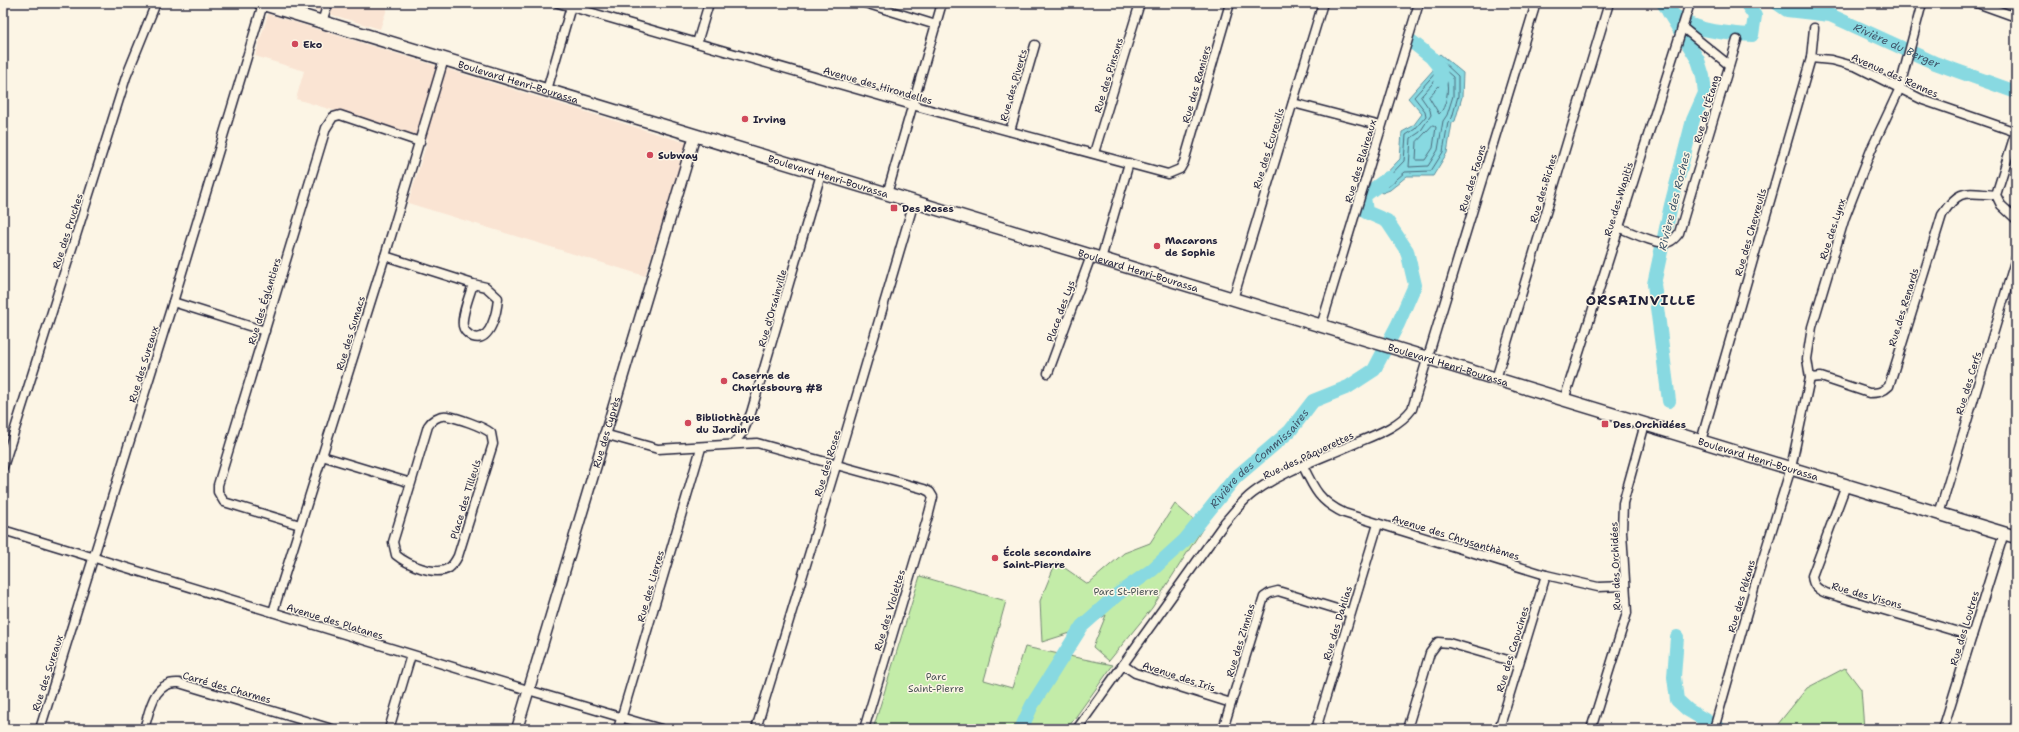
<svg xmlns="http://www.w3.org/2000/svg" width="2019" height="732" font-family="'Shantell Sans',sans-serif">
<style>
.built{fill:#fae4d3}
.green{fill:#c3eca8;stroke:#728772}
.water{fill:#88d9e1;stroke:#5f909f}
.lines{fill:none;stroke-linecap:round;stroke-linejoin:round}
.shore{stroke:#4b6b7d;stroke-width:1}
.river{stroke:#88d9e1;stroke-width:14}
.minor-casing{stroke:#22223b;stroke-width:11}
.tertiary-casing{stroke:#22223b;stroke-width:13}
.secondary-casing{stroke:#22223b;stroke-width:15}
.minor{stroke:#fcf5e5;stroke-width:8}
.tertiary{stroke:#fcf5e5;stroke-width:10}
.secondary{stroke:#fcf5e5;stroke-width:12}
.poi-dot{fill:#d1495b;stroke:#fcf5e5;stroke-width:1.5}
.labels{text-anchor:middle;stroke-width:3;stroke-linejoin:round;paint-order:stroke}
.poi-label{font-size:10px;font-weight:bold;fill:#22223b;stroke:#fcf5e5;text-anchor:start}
.street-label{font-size:10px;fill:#22223b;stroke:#fcf5e5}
.park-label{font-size:10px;fill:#4a5456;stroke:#fcf5e5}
.water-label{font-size:11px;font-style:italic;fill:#41596d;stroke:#fcf5e5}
.district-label{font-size:14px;font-weight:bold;letter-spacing:1px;fill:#22223b;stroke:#fcf5e5}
</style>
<rect width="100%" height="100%" fill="#fcf5e5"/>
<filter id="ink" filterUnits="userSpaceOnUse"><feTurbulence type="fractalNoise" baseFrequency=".025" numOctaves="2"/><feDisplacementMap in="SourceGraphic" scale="8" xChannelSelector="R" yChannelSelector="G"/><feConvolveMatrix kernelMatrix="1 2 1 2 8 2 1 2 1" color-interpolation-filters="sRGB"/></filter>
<g filter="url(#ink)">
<g class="built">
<path d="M292,3H389L380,29Z"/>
<path d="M268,14L687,143L645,276L408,203L428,139L296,99L304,71L255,56Z"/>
</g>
<g class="green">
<path d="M1175,504L1203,528L1152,608L1109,661L1093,647L1106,615L1083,629L1042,642L1040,601L1056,562L1088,584L1124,553L1150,543Z"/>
<path d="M920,576L1006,601L984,680L1012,688L1025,647L1113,665L1067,729H873Z"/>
<path d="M1845,668L1861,689L1864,729H1774L1807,688Z"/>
</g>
<path class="water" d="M1440,54L1463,73L1462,97L1455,121L1452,123L1447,153L1433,176H1407L1390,190L1382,193L1373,187L1400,159L1402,132L1413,126L1422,114L1408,98L1434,69L1436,57Z"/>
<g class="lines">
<g class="shore">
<path d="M1442,61L1458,76V96L1452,118L1448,122L1443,152L1431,171L1405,172L1389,186L1382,188L1381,185L1404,161L1406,135L1415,129L1426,116L1425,111L1414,97L1437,71L1439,62Z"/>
<path d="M1445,70L1453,77V96L1447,115L1443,121L1438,150L1428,166L1409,167L1411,138L1420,132L1431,115L1430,110L1421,97Z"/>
<path d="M1446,79C1450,87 1446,109 1439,114L1429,97Z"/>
<path d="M1433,125L1436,127L1433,148L1425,160H1416L1417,142Z"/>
</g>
<g class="river">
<path d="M1663,3C1681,31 1722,33 1752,35L1755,16L1746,3"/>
<path id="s1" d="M1777,3L1787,10L1830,15L1935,63L2016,92"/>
<path d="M1668,11L1698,60L1703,76L1705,93L1693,120L1671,205L1654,284L1669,401"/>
<path d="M1411,41L1431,57L1440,68L1441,79"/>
<path d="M1677,637L1674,677L1677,700L1688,710L1720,729"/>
<path id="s2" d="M1021,729L1032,705L1082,626L1118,594L1152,570L1185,540L1235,478L1290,431L1313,401L1348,387L1374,370L1398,324L1415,285L1407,251L1387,221L1366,212L1364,196L1388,178"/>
</g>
<g class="minor-casing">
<g id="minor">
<path d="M558,3L912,105L1168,174L1180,169L1184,162L1230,3"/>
<path d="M865,3L936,25"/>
<path d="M1977,3L2016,17"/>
<path d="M322,22L328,3"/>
<path d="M1682,27L1729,65"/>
<path d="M697,43L709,3"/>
<path d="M1811,58L1831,60L1857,67L1923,100L2016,132"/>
<path d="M547,90L572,3"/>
<path d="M1293,103L1381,126"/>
<path d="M1010,131L1035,45"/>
<path d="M2016,131L1996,195L2001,205L2016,219"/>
<path d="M1094,153L1140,3"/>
<path d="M887,194L942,3"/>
<path d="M1620,228C1630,232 1660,246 1669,242C1674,240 1676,237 1679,233L1737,40"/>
<path d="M385,256L473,284C470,294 461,316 463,326C464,331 469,335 473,337C491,343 497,311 498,298L486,287L473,284"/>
<path d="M1101,259L1129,163"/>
<path d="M1233,299L1323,3"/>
<path d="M173,302L265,331"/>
<path d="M1321,326L1419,3"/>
<path d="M1048,373L1091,256"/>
<path d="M1810,378L1821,377L1869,393C1878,393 1883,392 1889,386L1942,215C1959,188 1965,193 1996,195"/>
<path d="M1496,379L1609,3"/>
<path d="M1564,400L1690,3"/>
<path d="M604,434L658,449L757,443L924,489L930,492L933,497L929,513L864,729"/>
<path d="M1701,441L1811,58L1814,28"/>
<path d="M733,444L743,432L751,413L821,174"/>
<path d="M322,456L411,483L393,542L396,555C407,564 435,577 449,568C453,565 456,560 458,556L493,444L491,433C482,426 458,418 447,416C439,415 432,420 428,426L411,483"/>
<path d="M1303,466C1314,489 1320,502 1344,513L1546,575L1598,587L1625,586"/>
<path d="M3,467L126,77L156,3"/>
<path d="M1846,485L1812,576C1813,586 1817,589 1826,593L1972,636"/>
<path d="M1939,514L2016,258"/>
<path d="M300,525L224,502L218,492V485L326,128L333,117L340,115L420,142"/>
<path d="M3,530L528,690L661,729"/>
<path d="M273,612L385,256L444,59"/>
<path d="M1123,665L1135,673L1231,703"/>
<path d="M40,729L173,302L263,4"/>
<path d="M144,729C150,710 153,681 179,683L332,729"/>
<path d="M389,729L411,655"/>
<path d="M618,729L701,448"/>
<path d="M756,729L836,466L914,202"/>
<path d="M1077,729L1225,522C1234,512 1242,501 1253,493C1281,472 1317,460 1349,446C1371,436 1397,429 1412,409L1536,3"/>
<path d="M1223,729L1264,597L1270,593L1278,591L1350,613"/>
<path d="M1316,729L1378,524"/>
<path d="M1407,729L1430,653L1438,642L1449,643L1518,663"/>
<path d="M1499,729L1546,575"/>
<path d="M1591,729L1627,613L1622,532L1623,503L1645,424"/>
<path d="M1714,729L1757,578L1791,468L1810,378L1807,359L1812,327L1845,217L1871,150L1899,90L1922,3"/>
<path d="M1943,729L2004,533"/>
</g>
</g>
<g class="tertiary-casing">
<g id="tertiary">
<path id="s3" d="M517,729L695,135"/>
</g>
</g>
<g class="secondary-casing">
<g id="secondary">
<path id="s4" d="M260,3L2016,537"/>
</g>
</g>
<use href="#minor" class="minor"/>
<use href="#tertiary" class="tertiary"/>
<use href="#secondary" class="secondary"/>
</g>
</g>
<g class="poi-dot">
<circle cx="295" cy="44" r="4"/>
<circle cx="745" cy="119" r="4"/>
<circle cx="650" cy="155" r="4"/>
<rect x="890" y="204" width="8" height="8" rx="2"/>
<circle cx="1157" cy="246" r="4"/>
<circle cx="724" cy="381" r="4"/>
<circle cx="688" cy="423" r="4"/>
<rect x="1601" y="420" width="8" height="8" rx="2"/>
<circle cx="995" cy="558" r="4"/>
</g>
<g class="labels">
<g class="poi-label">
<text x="303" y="48">Eko</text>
<text x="753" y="123">Irving</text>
<text x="658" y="159">Subway</text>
<text x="902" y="212">Des Roses</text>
<text x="1165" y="244">Macarons<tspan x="1165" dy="12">de Sophie</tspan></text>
<text x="732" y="379">Caserne de<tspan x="732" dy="12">Charlesbourg #8</tspan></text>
<text x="696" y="421">Bibliothèque<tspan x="696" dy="12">du Jardin</tspan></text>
<text x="1613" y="428">Des Orchidées</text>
<text x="1003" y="556">École secondaire<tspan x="1003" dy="12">Saint-Pierre</tspan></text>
</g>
<g class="street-label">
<text transform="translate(1108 75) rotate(-73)" y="4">Rue des Pinsons</text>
<text transform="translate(1895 75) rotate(24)" y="4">Avenue des Rennes</text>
<text dy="4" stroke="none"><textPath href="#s4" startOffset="270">Boulevard Henri-Bourassa</textPath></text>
<text transform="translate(1196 84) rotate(-74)" y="4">Rue des Ramiers</text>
<text transform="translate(878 85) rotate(16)" y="4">Avenue des Hirondelles</text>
<text transform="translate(1013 85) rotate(-74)" y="4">Rue des Piverts</text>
<text transform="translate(1706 109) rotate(-74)" y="4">Rue de l'Étang</text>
<text transform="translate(1268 148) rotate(-73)" y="4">Rue des Écureuils</text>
<text transform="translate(1360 161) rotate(-73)" y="4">Rue des Blaireaux</text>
<text dy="4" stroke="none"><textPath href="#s4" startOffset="594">Boulevard Henri-Bourassa</textPath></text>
<text transform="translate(1472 178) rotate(-73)" y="4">Rue des Faons</text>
<text transform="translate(1543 188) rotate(-73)" y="4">Rue des Biches</text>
<text transform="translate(1618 199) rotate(-73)" y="4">Rue des Wapitis</text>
<text transform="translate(1832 229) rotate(-72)" y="4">Rue des Lynx</text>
<text transform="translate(67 231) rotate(-72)" y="4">Rue des Pruches</text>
<text transform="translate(1750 232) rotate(-74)" y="4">Rue des Chevreuils</text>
<text dy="4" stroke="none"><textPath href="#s4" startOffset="918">Boulevard Henri-Bourassa</textPath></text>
<text transform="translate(264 301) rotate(-73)" y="4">Rue des Églantiers</text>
<text transform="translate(1903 307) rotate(-73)" y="4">Rue des Renards</text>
<text transform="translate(772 308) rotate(-74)" y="4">Rue d'Orsainville</text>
<text transform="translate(1060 311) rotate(-70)" y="4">Place des Lys</text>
<text transform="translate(350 333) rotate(-73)" y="4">Rue des Sumacs</text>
<text transform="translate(143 364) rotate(-73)" y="4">Rue des Sureaux</text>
<text dy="4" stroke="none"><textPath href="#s4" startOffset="1242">Boulevard Henri-Bourassa</textPath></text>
<text transform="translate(1968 383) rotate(-73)" y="4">Rue des Cerfs</text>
<text dy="4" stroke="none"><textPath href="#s3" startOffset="310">Rue des Cyprès</textPath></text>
<text transform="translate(1308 455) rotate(-25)" y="4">Rue des Pâquerettes</text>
<text dy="4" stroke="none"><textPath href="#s4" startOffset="1566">Boulevard Henri-Bourassa</textPath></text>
<text transform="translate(827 463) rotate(-73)" y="4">Rue des Roses</text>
<text transform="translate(465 499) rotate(-73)" y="4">Place des Tilleuls</text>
<text transform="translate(1456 537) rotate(17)" y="4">Avenue des Chrysanthèmes</text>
<text transform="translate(1615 566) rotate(-92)" y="4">Rue des Orchidées</text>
<text transform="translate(650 586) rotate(-74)" y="4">Rue des Lierres</text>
<text transform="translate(1867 595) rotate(16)" y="4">Rue des Visons</text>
<text transform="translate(1741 596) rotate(-74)" y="4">Rue des Pékans</text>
<text transform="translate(889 610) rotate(-73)" y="4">Rue des Violettes</text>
<text transform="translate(335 621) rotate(17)" y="4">Avenue des Platanes</text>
<text transform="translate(1337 623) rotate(-73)" y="4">Rue des Dahlias</text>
<text transform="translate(1964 628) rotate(-73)" y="4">Rue des Loutres</text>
<text transform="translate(1240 640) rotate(-73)" y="4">Rue des Zinnias</text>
<text transform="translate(1512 649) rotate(-73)" y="4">Rue des Capucines</text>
<text transform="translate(47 673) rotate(-72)" y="4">Rue des Sureaux</text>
<text transform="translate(1179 676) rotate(18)" y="4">Avenue des Iris</text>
<text transform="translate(227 687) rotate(16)" y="4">Carré des Charmes</text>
</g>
<g class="park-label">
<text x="1126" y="595">Parc St-Pierre</text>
<text x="936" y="680">Parc<tspan x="936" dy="12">Saint-Pierre</tspan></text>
</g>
<g class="water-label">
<text dy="4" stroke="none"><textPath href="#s1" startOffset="129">Rivière du Berger</textPath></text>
<text transform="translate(1674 201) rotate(-76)" y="4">Rivière des Roches</text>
<text dy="4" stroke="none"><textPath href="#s2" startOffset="365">Rivière des Commissaires</textPath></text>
</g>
<g class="district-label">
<text x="1641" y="305">ORSAINVILLE</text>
</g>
</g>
<rect width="2019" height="732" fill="none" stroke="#fcf5e5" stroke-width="16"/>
<rect x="8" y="8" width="2003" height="716" fill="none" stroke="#22223b" stroke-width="1.5" filter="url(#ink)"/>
</svg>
